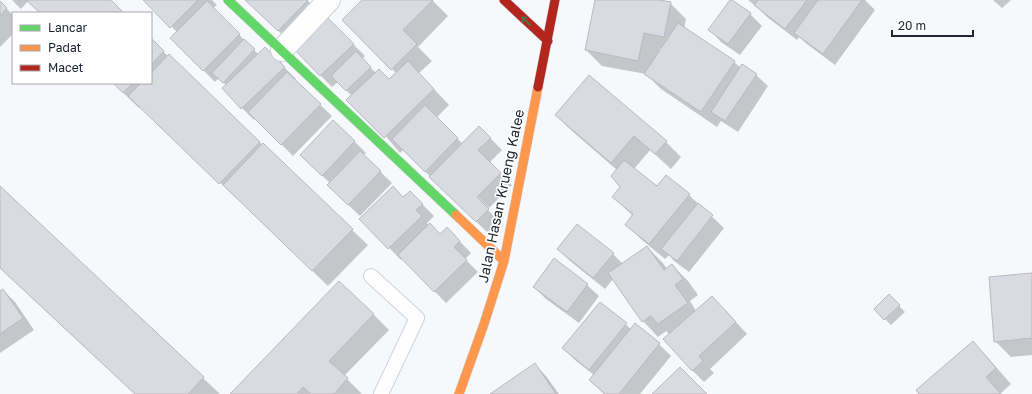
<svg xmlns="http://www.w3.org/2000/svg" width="1032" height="394" font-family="'Golos Text',sans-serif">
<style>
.shadow{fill:#0003;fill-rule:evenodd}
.building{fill:#dadae2;stroke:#bab9c1}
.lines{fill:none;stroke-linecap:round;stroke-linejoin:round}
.lane-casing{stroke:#cfd3dc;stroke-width:16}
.street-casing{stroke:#cfd3dc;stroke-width:24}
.fast-casing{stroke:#cfd3dc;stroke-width:10}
.slow-casing{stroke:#cfd3dc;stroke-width:10}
.jam-casing{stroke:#cfd3dc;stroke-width:10}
.lane{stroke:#fefeff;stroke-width:14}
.street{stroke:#fefeff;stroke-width:22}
.fast{stroke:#63d668;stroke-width:9}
.slow{stroke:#ff974d;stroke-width:9}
.jam{stroke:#b3261e;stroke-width:9}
.oneway{stroke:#427e4c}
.labels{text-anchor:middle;stroke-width:3.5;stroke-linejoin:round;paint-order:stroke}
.street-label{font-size:14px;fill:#202531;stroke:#fff}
</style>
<rect width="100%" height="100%" fill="#f6f8fc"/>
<g class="shadow">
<path d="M12,0H109L123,13H41L28,1L21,9Z"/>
<path d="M144,0H212L217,5L213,8L258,54L265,48L296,79L294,80L332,116L293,156L255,118L254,120L223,89L226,85L219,78L215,82L171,38L177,32Z"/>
<path d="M246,0H307L323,16L294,46Z"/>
<path d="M363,0H432L448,16L418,47L432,61L419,73L449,105L436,118L463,144L479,127L502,150L489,163L512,185L489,208L474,193L472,194L500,222L488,233L403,150L400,153L352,96L338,82L332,87L321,76L328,19L365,56L362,59L376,73L389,81L397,74L343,20Z"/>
<path d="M596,0H663V2L670,3L686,19L684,29L734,62L741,68L756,75L768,86L738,132L721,121L717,127L661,89L646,74L602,66L586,50ZM660,48H662L658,55Z"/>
<path d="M748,0H865L875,10L835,65L807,44L799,37L797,40L767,17L758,8Z"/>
<path d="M993,0H1011L1002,8Z"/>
<path d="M0,2L13,15V34L0,47Z"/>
<path d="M750,14L762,26L740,55L721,42L710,30Z"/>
<path d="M151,40L168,56H169L368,245L328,286L236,197V198L141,107L139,108L113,83H151Z"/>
<path d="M556,115L666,142L681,157L671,169L650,150L634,169L657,187L689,195L724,228L689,272L674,261L669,255L665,259L642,240L627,225L633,216L613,197L621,188L617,170L572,131Z"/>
<path d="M354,141L366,153L363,155L392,183L360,216L340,197L330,183L313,167Z"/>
<path d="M0,187L203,378L220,394H135L0,268Z"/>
<path d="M410,192L434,216L427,223L430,225L441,235L447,228L471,253L465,259L478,272L446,303L402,258L401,260L361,219L403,198Z"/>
<path d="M647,247L663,263L667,269L672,265L688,281L698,295L690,301L696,311L724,309L747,334L710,369L714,373L704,382L692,370L670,335L666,331L658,337L643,321L613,279L605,289L570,261L558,249L613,254L623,264Z"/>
<path d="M1032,274V355L1011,357L995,341Z"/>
<path d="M587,285L599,296L579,323L546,299L534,287Z"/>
<path d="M3,290L15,302L34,330L0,353V292Z"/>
<path d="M889,295L905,312L891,325L875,309Z"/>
<path d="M600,303L631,329L659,344L671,356L640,394H604L590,380L594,375L575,360L563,348Z"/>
<path d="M373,314L389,330L344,376L362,394H231Z"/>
<path d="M973,342L988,358L1011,384L1001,393L1002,394H921Z"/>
<path d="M535,365L546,376L559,394H492Z"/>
</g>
<g class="building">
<path d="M26,0H111L124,13H40Z"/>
<path d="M143,0H198L170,28Z"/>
<path d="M245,0H308L278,31Z"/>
<path d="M362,0H433L403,30L417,44L391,70L342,20Z"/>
<path d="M595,0H659L671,2L664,37L644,33L638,61L585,50Z"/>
<path d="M730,0H732L751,13L728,44L708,30Z"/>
<path d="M758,0H807L785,29L754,5Z"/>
<path d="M818,0H862L823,54L794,33Z"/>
<path d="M0,1L7,8L0,16Z"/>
<path d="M207,1L240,34L203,71L170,38Z"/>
<path d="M328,18L354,44L320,76L295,50Z"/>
<path d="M678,23L735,61L701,112L644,74Z"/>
<path d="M151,38L164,51L151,65Z"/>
<path d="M244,39L255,49L223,83L212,73Z"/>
<path d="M265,47L285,67L241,109L222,88Z"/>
<path d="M356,51L371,67L346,91L331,76Z"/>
<path d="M169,54L260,142L219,184L128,96L141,83H151V73Z"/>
<path d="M408,61L434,89L384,138L346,100L379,69L389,79Z"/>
<path d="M742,64L757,74L725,121L711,112Z"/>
<path d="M287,72L321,104L281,145L248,112Z"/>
<path d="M589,75L667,141L655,154L634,136L611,163L555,115Z"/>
<path d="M113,83H133L123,93Z"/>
<path d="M425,105L458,138L425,172L392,139Z"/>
<path d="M333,120L355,141L322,176L300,155Z"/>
<path d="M479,126L491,138L478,150L501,173L477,197L489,209L476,222L429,177Z"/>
<path d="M263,143L353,229L312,271L223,185Z"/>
<path d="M360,151L381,171L348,205L327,185Z"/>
<path d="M624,160L657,186L666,175L690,194L649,244L625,225L633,214L612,197L620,187L611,176Z"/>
<path d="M0,186L204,377L188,394H135L0,268Z"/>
<path d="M393,186L403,197L410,191L423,204L416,210L422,216L388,249L359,219Z"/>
<path d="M698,203L713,215L677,261L661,249Z"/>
<path d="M430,223L440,234L447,227L460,241L454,247L467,260L434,292L398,255Z"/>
<path d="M577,224L614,253L593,278L557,249Z"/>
<path d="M647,246L664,270L672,264L683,279L675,285L688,303L658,324L651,316L642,322L608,273Z"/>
<path d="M554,258L588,284L567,312L533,287Z"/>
<path d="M1032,273V338L994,342L989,277Z"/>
<path d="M339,281L374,314L329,361L348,378L334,394H311L303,387L297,394H230Z"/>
<path d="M3,289L23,318L0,334V291Z"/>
<path d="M889,294L900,305L884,320L874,309Z"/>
<path d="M712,296L736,322L699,356L703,361L692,371L663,339Z"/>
<path d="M600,302L627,323L589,370L562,348Z"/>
<path d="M635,323L660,343L619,394H605L589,380Z"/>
<path d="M973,341L996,368L986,377L1000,393L999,394H919L916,390Z"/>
<path d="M535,363L556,394H490Z"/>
<path d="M680,367L707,394H652Z"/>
</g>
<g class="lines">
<g class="lane-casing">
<path id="lane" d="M371,276L417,318L381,394"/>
</g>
<g class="street-casing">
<path id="street" d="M282,50L329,0"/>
</g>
<g class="fast-casing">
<path id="fast" d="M228,0L456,215"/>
</g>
<g class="slow-casing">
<g id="slow">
<path d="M456,215L504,261"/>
<path d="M459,394L484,324L504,261L538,87"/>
</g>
</g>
<g class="jam-casing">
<g id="jam">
<path d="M504,0L548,41"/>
<path d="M538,87L555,0"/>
</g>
</g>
<use href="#lane" class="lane"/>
<use href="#street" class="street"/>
<use href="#fast" class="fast"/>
<use href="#slow" class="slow"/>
<use href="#jam" class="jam"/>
</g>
<defs><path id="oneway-shaft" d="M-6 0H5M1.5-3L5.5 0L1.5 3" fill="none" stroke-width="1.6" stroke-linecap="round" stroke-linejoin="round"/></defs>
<use class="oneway" href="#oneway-shaft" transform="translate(526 21) rotate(-137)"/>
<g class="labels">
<g class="street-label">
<text transform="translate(501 196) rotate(-78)" y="5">Jalan Hasan Krueng Kalee</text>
</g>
</g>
<rect x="12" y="12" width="140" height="72" fill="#ffffff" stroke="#a6a8ad"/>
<rect x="20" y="25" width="20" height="6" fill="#63d668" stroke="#a6a8ad"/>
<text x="48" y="32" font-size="12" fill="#202531">Lancar</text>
<rect x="20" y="45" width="20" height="6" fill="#ff974d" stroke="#a6a8ad"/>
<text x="48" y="52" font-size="12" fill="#202531">Padat</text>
<rect x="20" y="65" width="20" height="6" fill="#b3261e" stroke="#a6a8ad"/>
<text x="48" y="72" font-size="12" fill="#202531">Macet</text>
<path d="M892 30v6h81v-6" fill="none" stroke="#202531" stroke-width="2"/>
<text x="898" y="30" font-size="12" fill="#202531" stroke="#ffffff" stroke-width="3" paint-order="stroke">20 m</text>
</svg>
